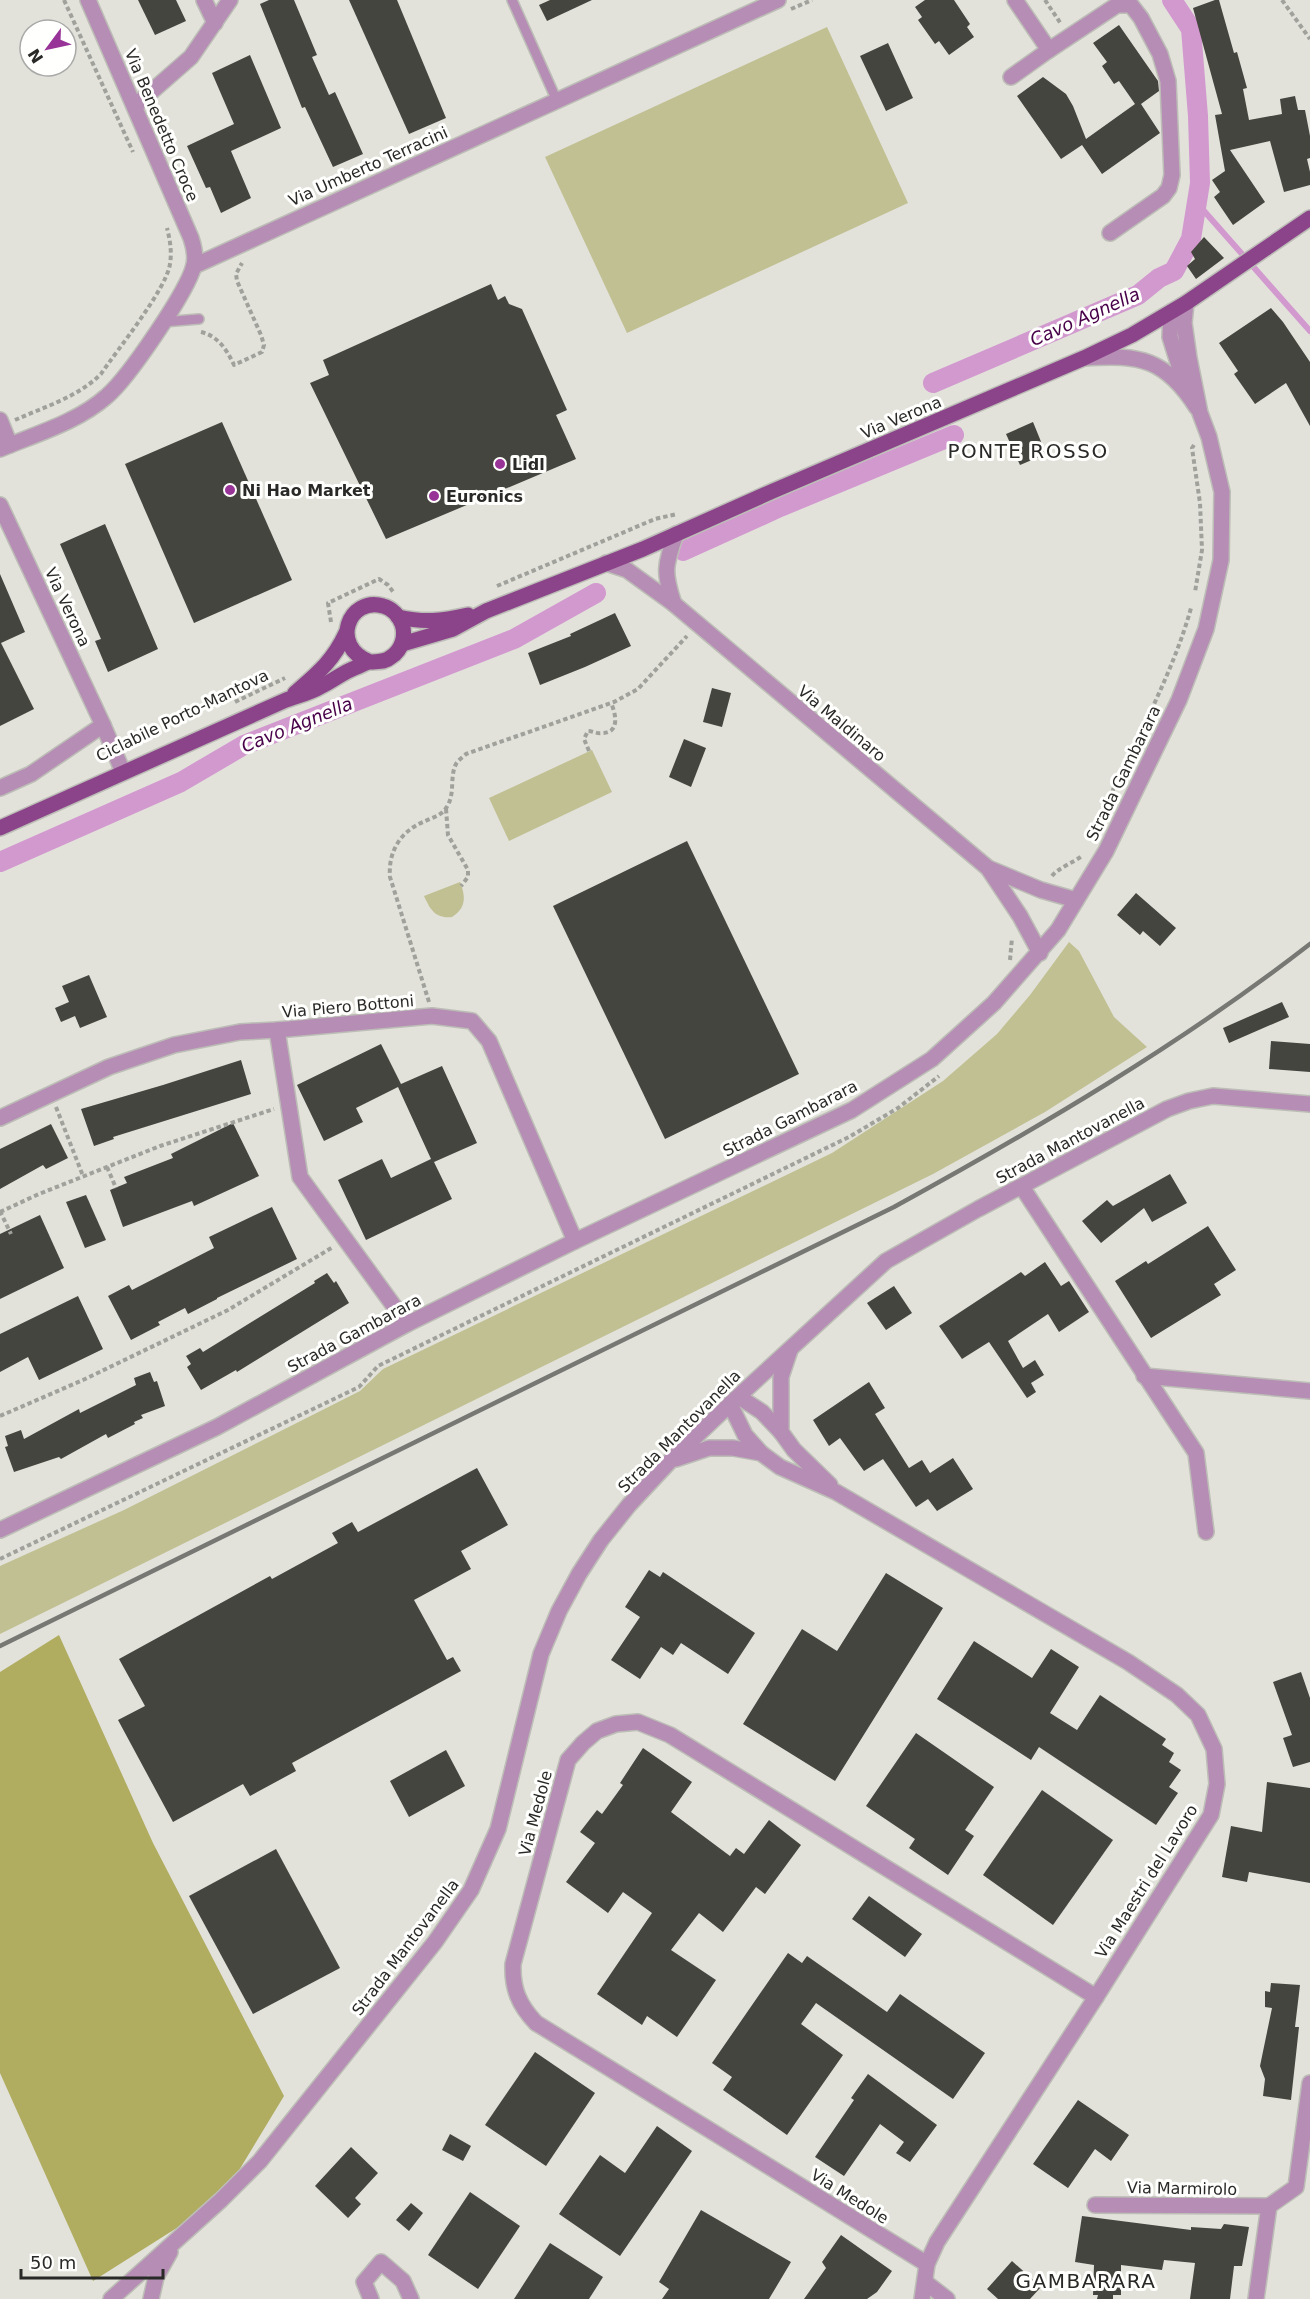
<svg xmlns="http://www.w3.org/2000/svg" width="1310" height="2299" font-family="'DejaVu Sans',sans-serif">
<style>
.green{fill:#c1c092}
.forest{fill:#b0ad61}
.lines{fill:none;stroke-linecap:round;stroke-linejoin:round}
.stream{stroke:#d299cf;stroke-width:6}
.canal{stroke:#d299cf;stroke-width:20}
.building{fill:#45453f}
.service-casing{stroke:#bdbdb7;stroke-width:12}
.minor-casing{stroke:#bdbdb7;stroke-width:18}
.primary-casing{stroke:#bdbdb7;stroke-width:18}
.path{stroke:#a1a19c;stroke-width:4;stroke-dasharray:4.5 3;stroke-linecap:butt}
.service{stroke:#b68db4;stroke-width:9}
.minor{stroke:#b68db4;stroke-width:15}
.primary{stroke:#8b448a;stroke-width:15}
.rail{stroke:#777773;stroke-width:4.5}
.poi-dot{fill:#983398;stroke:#fffffe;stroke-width:2}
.labels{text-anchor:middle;stroke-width:6;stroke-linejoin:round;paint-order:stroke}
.street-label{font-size:16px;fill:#292927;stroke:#fffffe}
.poi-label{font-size:16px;font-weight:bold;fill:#292927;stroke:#fffffe;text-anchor:start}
.water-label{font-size:18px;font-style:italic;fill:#470148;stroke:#fffffe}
.quarter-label{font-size:20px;letter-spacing:1.5px;fill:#292927;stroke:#fffffe}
</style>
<rect width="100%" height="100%" fill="#e2e2db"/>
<g class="green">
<path d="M827,27L908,203L627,333L545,157Z"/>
<path d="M592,750L612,792L509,841L489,798Z"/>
<path d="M460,882C466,897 466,908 452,917C435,919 430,909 424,896Z"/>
<path d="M1069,942L1079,951L1114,1017L1147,1047L1045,1112L933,1174L0,1634V1566L124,1510L360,1391L383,1369L832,1153L943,1081L997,1034L1030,995Z"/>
</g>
<path class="forest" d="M59,1635L153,1843L284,2096L221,2200L93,2281L0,2073V1672Z"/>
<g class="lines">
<path class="stream" d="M1197,203L1310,331"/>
<g class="canal">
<path d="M933,383L1138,295L1159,278L1174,271L1191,239L1200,183L1198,116L1191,29L1172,0"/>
<path d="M683,551L780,507L954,435"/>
<path d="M0,862L181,782L244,745L514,639L596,593"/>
</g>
</g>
<g class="building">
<path d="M138,0H176L186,21L155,35Z"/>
<path d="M269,0H294L317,55L312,57L329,95L335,92L363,154L333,167L305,107L302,108L260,4Z"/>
<path d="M349,0H397L446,118L409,134Z"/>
<path d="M550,0H592L547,21L539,5Z"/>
<path d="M925,0H954L970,24L967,27L974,37L949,55L939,41L935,44L918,20L922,17L915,7Z"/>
<path d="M1215,0H1219L1234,53L1237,52L1247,88L1243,89L1249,120L1282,114L1280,99L1295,96L1298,110H1305L1310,136V158L1307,159L1310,172V185L1284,192L1270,141L1230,150L1265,202L1233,225L1214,197L1220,192L1212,180L1225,171L1215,115L1222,114L1193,8Z"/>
<path d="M1119,25L1158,81L1159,91L1141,104L1160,133L1102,174L1082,145L1061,159L1017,96L1043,77L1066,94L1073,106L1086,139L1135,104L1119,81L1114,84L1102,66L1107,62L1093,43Z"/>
<path d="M888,43L913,98L886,111L860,56Z"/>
<path d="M250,55L281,128L231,151L251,198L221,213L210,187L206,188L187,146L234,124L212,73Z"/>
<path d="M1204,237L1224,258L1196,279L1187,266L1195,259L1191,252Z"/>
<path d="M491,284L498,300L505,296L509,304L522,309L567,410L556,415L576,459L386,539L310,383L329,375L323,360Z"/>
<path d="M1271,308L1283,322L1310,362V426L1286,383L1255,404L1234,374L1238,371L1219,343Z"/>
<path d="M222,422L292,580L194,623L125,464Z"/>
<path d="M1033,422L1046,454L1020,465L1006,434Z"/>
<path d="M105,524L158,649L108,672L95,641L101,639L60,544Z"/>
<path d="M0,574L25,632L1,643L34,709L0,726Z"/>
<path d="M615,613L631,646L585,667L540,685L528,653L571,636L570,634Z"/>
<path d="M712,688L731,693L722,727L703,722Z"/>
<path d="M684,739L706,748L691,787L669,777Z"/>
<path d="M687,841L799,1074L665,1139L553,906Z"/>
<path d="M1136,893L1176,928L1160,946L1143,931L1140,935L1117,915Z"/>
<path d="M89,975L107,1017L80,1028L75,1016L61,1022L55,1008L69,1002L62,986Z"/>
<path d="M1282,1002L1289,1017L1229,1043L1223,1028Z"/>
<path d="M1271,1041L1310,1044V1072L1269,1069Z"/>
<path d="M381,1044L401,1084L442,1066L477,1143L434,1162L452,1199L366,1240L338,1180L382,1159L391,1178L431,1159L398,1087L356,1108L363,1122L324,1141L297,1085Z"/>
<path d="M241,1060L251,1094L113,1137L114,1139L94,1146L81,1109L163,1085Z"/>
<path d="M233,1123L259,1176L194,1206L192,1201L123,1227L110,1190L127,1183L124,1177L173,1158L171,1154Z"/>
<path d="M51,1124L68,1158L46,1169L43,1165L0,1189V1149Z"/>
<path d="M1170,1174L1187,1203L1152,1222L1144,1208L1101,1243L1082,1221L1107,1200L1113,1206Z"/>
<path d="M86,1195L106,1240L85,1248L66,1202Z"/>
<path d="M272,1207L297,1259L217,1298V1299L188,1314L185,1308L158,1322L160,1325L131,1340L108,1296L129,1285L132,1290L214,1248L209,1237Z"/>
<path d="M40,1215L64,1268L0,1299V1234Z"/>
<path d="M1208,1226L1236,1270L1214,1284L1221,1295L1151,1338L1115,1281L1146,1261L1148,1264Z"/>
<path d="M1045,1262L1061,1286L1069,1281L1089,1312L1059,1332L1048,1314L1008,1341L1023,1368L1035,1360L1044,1375L1031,1383L1036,1392L1027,1398L989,1342L962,1359L939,1326L1021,1272L1025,1276Z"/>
<path d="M327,1273L334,1283L336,1281L349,1303L237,1372L236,1370L201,1390L187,1367L191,1364L186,1356L200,1348L203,1352L315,1283L314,1281Z"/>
<path d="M894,1286L912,1313L886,1330L867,1303Z"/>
<path d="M78,1296L103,1349L39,1380L28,1357L0,1372V1334Z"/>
<path d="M150,1372L154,1382L157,1381L165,1406L141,1415L143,1418L134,1422L135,1424L108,1438L106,1434L61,1459L59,1457L14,1472L5,1447L8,1446L5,1436L21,1430L24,1439L79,1409L80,1413L136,1385L134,1378Z"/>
<path d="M869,1382L885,1408L875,1414L909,1468L922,1460L930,1473L953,1458L973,1489L937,1511L928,1499L916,1507L883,1459L864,1471L840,1438L829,1446L813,1420Z"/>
<path d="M477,1468L508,1525L461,1551L471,1569L414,1600L447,1660L453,1657L461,1671L292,1763L296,1771L250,1796L243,1784L173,1822L118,1720L145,1706L119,1659L270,1576L272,1579L338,1543L332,1533L352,1522L358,1532Z"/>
<path d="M649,1570L660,1577L663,1572L755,1633L728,1674L681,1643L673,1655L661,1647L640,1679L611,1660L640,1617L625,1607Z"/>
<path d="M886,1573L943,1608L835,1781L743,1724L802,1629L837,1651Z"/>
<path d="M974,1641L1032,1678L1051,1649L1079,1667L1050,1713L1077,1730L1100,1695L1166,1739L1162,1745L1174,1753L1169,1762L1181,1770L1169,1787L1178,1793L1156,1825L1039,1747L1031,1760L937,1699Z"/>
<path d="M1301,1672L1310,1698V1762L1293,1767L1283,1738L1292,1735L1273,1682Z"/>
<path d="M916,1733L994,1787L965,1830L974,1836L948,1875L909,1848L915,1839L866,1806Z"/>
<path d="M643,1748L692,1782L671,1812L730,1856L736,1848L744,1854L769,1820L801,1845L765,1894L756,1887L723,1932L699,1913L671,1950L716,1980L677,2037L647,2016L642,2025L597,1994L652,1913L623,1892L608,1913L566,1882L595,1843L580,1832L597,1810L602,1814L623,1785L620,1783Z"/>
<path d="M446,1750L465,1786L409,1817L390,1781Z"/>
<path d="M1267,1782L1310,1788V1883L1249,1872L1247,1882L1222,1877L1231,1826L1262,1832Z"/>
<path d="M1042,1790L1113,1840L1053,1925L983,1875Z"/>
<path d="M276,1849L340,1968L253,2014L189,1896Z"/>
<path d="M869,1896L922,1934L905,1957L852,1919Z"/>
<path d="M788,1953L802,1963L807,1956L887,2012L900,1994L985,2053L953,2099L816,2003L801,2024L843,2055L787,2135L723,2090L732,2077L712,2063Z"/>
<path d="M1271,1983L1300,1985L1295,2027H1299L1291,2100L1263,2096L1265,2079L1260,2066L1272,2008L1265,2007V1991L1270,1992Z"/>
<path d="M535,2052L595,2093L546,2166L485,2125Z"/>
<path d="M868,2074L937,2125L910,2162L896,2153L904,2142L880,2124L844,2176L815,2157L854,2100L851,2098Z"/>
<path d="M1078,2100L1129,2135L1111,2161L1095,2149L1068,2188L1033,2164Z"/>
<path d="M657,2126L692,2151L620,2256L559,2214L600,2155L625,2173Z"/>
<path d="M450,2134L471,2146L463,2161L442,2150Z"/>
<path d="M351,2147L378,2173L355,2198L361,2204L348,2218L315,2186Z"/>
<path d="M470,2192L520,2226L478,2289L428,2255Z"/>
<path d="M411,2203L423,2213L409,2231L396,2220Z"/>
<path d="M701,2210L791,2262L769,2299H662L669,2289L659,2282Z"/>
<path d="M1082,2216L1191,2230V2227L1221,2229L1224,2224L1249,2227L1242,2266H1234L1230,2299H1190L1195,2263L1164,2260L1162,2270L1121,2265V2295H1113V2299H1097L1098,2295H1093L1094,2265L1075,2262Z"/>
<path d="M841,2235L892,2271L877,2292L867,2299H804L826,2268L822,2262Z"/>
<path d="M550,2243L603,2277L589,2299H514Z"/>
<path d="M1012,2261L1041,2287L1030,2299H998L987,2289Z"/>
</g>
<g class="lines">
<g class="service-casing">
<g id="service">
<path d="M512,0L557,101"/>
<path d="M163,322L199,319"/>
</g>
</g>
<g class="minor-casing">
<g id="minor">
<path d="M204,0L215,23"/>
<path d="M1049,50L1117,5H1131L1141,18L1160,54L1168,81L1172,175L1169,188L1163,196L1110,233"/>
<path d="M1011,77L1049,50L1015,0"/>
<path d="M135,106L191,57L230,0"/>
<path d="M194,266L778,0"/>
<path d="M1171,312L1170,337L1186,388"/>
<path d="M1085,358C1140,354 1166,359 1197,408"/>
<path d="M0,420L10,445"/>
<path d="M0,449C36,434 78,422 107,396C128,378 188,291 194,265C196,256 194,247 191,238L88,0"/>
<path d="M0,505L103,725L31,774L0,788"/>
<path d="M606,563L627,570L674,604L988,868L1041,890L1076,900"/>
<path d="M674,604C663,571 665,566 676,534"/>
<path d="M103,725L123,772"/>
<path d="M988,868L1020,916L1040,953"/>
<path d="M277,1030L300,1177L407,1324"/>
<path d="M0,1118L109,1067L174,1045L240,1032L277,1030L432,1016L472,1021L489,1041L575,1241"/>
<path d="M1022,1187L1196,1453L1206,1532"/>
<path d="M790,1350L781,1377V1432L794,1450L830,1485"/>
<path d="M1144,1376L1310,1391"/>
<path d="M739,1397L762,1412L781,1432"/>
<path d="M730,1404L745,1435L761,1453"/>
<path d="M676,1459L709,1448H733L761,1453L780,1467L836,1492L1128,1662L1177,1695L1198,1715L1214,1749L1217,1784L1211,1815L1096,1997L937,2242L927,2264L922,2299"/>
<path d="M0,1530L217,1427L407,1324L575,1241L852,1110L932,1059L994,1003L1058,930L1106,851L1179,700L1206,629L1221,560L1222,492L1209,437L1200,413L1189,358L1184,323L1186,303"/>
<path d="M1095,2205L1269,2206"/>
<path d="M927,2264L536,2023C519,2005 512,1989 513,1964L568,1760L583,1743L597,1731L616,1724L638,1722L670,1735L1096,1997"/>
<path d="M925,2282L947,2299"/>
<path d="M111,2299L221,2200L260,2161L435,1942L471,1890L498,1829L541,1654L559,1611L579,1574L601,1540L629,1505L671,1460L730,1404L886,1261L978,1209L1167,1109L1189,1101L1213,1096L1310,1104"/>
<path d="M151,2299L156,2277L170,2252"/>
<path d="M371,2299L364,2282L381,2262L403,2281L411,2299"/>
<path d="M1256,2299L1269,2206L1296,2187L1310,2083"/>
</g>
</g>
<g class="primary-casing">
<g id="primary">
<path d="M398,617C425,623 441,621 468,615"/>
<path d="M402,644L453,629L486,611L643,549L773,491L1084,358L1132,335L1186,303L1310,218"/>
<path d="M295,693C318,673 333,661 346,633"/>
<path d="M0,828L286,700C297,696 310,693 320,687C333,681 343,672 357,667C360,666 365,663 369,662C378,661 384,663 391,657C402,650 406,636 402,624C399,616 392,608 383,606C349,596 329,646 370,662"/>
</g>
</g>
<g class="path">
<path d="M64,0L133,152"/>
<path d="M1045,0L1061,24"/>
<path d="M1282,0L1310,39"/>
<path d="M791,9L812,0"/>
<path d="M201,332C218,336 227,350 234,365L262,352L264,345L261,335L237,281L236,274L242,263"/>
<path d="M15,420C44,407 78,397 101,374C117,350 166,290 170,264C172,251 170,240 167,228"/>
<path d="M1194,445L1192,448L1200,503L1202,550L1195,592"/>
<path d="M497,586L655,519L677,514"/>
<path d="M331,622L328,603L379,579L388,585L394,593"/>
<path d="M235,702L285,678"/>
<path d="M589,751L584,739L588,731C593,731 597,734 602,733C620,733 616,714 611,703"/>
<path d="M1111,799C1114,779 1127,763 1135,745C1156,700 1178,655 1191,608"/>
<path d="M446,809L448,835L468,870V877L461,886"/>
<path d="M1052,876C1057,869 1074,862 1082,856"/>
<path d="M1010,960L1012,938"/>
<path d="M429,1002L390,877C388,852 400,832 423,822C431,818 441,816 446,808C456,794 449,778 456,764C458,760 463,757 466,754L614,702L638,689L687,636"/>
<path d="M56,1107L83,1176"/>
<path d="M107,1167L116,1188"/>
<path d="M0,1211L11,1234"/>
<path d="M0,1212L39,1194L160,1146L274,1109"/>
<path d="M0,1416L83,1380L228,1310L333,1247"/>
<path d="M0,1559L359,1387L378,1366L849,1137L898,1108L939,1076"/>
</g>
<use href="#service" class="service"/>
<use href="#minor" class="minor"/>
<use href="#primary" class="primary"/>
<path class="rail" d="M0,1646L894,1207C1038,1128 1180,1045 1310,944"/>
</g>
<g class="poi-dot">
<circle cx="500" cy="464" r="6"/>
<circle cx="230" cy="490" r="6"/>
<circle cx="434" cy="496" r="6"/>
</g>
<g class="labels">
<g class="street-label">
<text transform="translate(162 125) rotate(67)" y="6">Via Benedetto Croce</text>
<text transform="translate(368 166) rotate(-24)" y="6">Via Umberto Terracini</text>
<text transform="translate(901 417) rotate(-23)" y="6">Via Verona</text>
<text transform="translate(68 607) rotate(65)" y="6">Via Verona</text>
<text transform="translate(182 715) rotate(-26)" y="6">Ciclabile Porto-Mantova</text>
<text transform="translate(842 723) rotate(40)" y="6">Via Maldinaro</text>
<text transform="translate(1123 773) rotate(-64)" y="6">Strada Gambarara</text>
<text transform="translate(348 1006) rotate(-5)" y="6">Via Piero Bottoni</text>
<text transform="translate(790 1118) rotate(-27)" y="6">Strada Gambarara</text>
<text transform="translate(1070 1140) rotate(-28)" y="6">Strada Mantovanella</text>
<text transform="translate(354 1333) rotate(-28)" y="6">Strada Gambarara</text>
<text transform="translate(679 1431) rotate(-45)" y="6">Strada Mantovanella</text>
<text transform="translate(535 1813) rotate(-75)" y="6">Via Medole</text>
<text transform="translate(1146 1881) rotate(-58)" y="6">Via Maestri del Lavoro</text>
<text transform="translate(405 1947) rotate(-53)" y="6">Strada Mantovanella</text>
<text transform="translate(1182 2188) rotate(1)" y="6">Via Marmirolo</text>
<text transform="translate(850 2196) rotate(32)" y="6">Via Medole</text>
</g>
<g class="poi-label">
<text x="512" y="470">Lidl</text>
<text x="242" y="496">Ni Hao Market</text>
<text x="446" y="502">Euronics</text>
</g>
<g class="water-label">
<text transform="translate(1085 317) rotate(-24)" y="6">Cavo Agnella</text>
<text transform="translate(297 725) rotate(-22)" y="6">Cavo Agnella</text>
</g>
<g class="quarter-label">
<text x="1028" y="458">PONTE ROSSO</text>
<text x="1086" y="2288">GAMBARARA</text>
</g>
</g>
<g transform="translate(48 48) rotate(237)"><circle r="28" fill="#fffffe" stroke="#a9a9a8" stroke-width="1.5"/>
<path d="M0-4.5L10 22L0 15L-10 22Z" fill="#983398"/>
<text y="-9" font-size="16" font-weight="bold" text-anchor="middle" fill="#292927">N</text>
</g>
<path d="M21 2269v9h142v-9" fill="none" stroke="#292927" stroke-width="3"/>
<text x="30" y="2269" font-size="18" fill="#292927" stroke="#fffffe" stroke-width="4.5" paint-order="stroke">50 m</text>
</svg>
